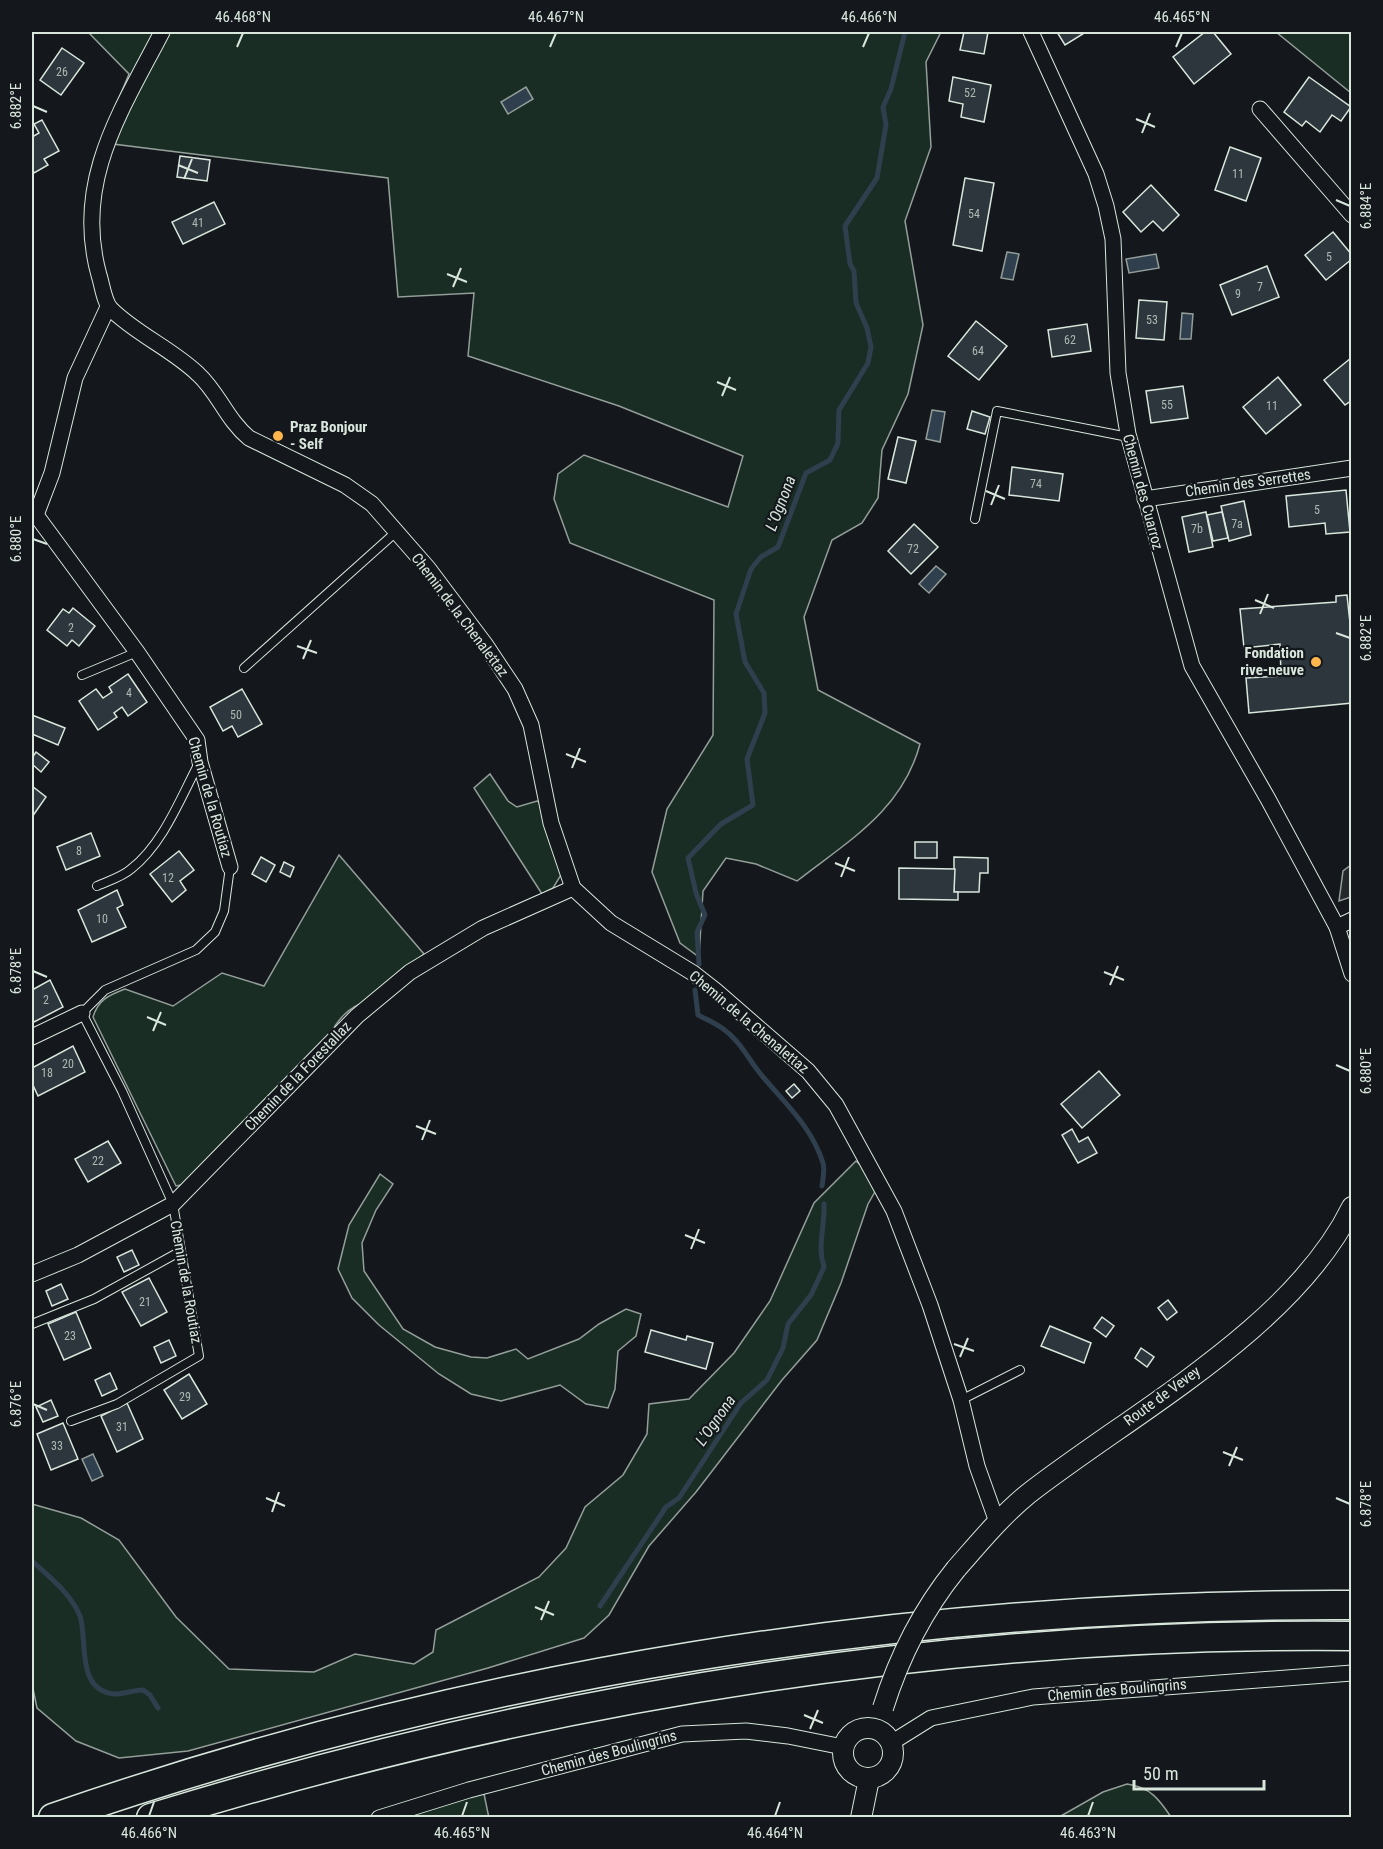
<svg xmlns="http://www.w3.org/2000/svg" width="1383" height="1849" font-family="'Roboto Condensed',sans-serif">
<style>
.green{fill:#1a2d24;stroke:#939e99;stroke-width:1.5}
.parking{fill:#24282b;stroke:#939e99;stroke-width:1.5}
.water{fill:#2f3f4d;stroke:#939e99;stroke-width:1.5}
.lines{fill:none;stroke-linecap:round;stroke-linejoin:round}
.stream{stroke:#2f3f4d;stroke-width:5}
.building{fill:#2c363c;stroke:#d8e6dc;stroke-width:1.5}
.service-casing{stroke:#d8e6dc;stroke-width:10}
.minor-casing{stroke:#d8e6dc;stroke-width:17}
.tertiary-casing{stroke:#d8e6dc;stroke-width:22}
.motorway-casing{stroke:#d8e6dc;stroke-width:31}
.service{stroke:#14181c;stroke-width:8}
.minor{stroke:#14181c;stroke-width:15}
.tertiary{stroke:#14181c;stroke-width:20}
.motorway{stroke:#14181c;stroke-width:28}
.tertiary-bridge-casing{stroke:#d8e6dc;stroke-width:22;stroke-linecap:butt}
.tertiary-bridge{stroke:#14181c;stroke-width:20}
.ticks{fill:none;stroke:#d8e6dc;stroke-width:2}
.poi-dot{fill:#ffb74d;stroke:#14181c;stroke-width:2}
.labels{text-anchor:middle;stroke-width:4.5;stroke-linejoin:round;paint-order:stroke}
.number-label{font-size:12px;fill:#adbab4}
.poi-label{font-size:15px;font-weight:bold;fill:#d8e6dc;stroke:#14181c;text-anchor:start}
.street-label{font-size:15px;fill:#d8e6dc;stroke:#14181c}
.water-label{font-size:16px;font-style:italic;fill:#d8e6dc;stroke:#14181c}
.neatline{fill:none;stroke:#d8e6dc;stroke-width:2}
.ticks-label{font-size:15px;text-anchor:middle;fill:#d8e6dc}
</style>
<rect width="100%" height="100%" fill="#14181c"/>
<g class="green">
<path d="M88,32H941L926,62L931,147L905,221L923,325L908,394L882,450L878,498L862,523L832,540L804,617L818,690L920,744C902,811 848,841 797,881L756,864L726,858L703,891L699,957L680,943L652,872L667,809L713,735L714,600L570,543L554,499L558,474L584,455L728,507L743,456L619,406L468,356L474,293L398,297L388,178L113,144L119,98L129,74Z"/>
<path d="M1276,32H1351V93Z"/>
<path d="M490,774L508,801L517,807L537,801L542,803L561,875L553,888L542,894L474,788Z"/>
<path d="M339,855L424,954L364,1003C350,1006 336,1021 331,1034L186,1184L176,1186L93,1017C98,1000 109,995 125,989L173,1006L222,973L264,986Z"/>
<path d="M856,1161L880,1183L868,1204L841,1283L817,1340L782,1380L696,1492L649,1546L609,1615L584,1638L488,1668L188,1751L119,1758L76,1741L37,1708L32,1684V1504L81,1518L119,1540L176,1617L229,1669L314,1672L355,1654L414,1664L433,1652L436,1630L539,1577L566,1548L585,1507L623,1475L647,1434L649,1404L689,1399L734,1353L770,1301L814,1203Z"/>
<path d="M380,1174L393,1184L376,1210L362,1243L364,1271L403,1329L435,1347L471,1357L487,1358L516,1349L528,1359L579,1339L599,1324L626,1309L641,1314L636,1336L618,1351L615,1389L608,1408L586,1404L560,1385L501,1401L471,1394L439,1374L379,1325L352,1298L338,1269L349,1225Z"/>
<path d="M1127,1784C1150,1787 1159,1799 1171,1817H1059L1103,1792Z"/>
<path d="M483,1789L489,1818H401Z"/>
</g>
<path class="parking" d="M1351,865V897L1339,901L1343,871Z"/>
<g class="water">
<path d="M526,87L533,99L508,114L501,102Z"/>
<path d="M1007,252L1019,254L1013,280L1001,278Z"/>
<path d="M1156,254L1159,268L1129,273L1126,259Z"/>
<path d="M1182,313L1193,314L1191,339H1180Z"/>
<path d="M932,410L945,412L940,442L926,439Z"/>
<path d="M936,566L946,574L929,593L919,584Z"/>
<path d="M93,1454L103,1476L92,1481L82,1459Z"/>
</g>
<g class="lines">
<g class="stream">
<path d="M699,964L697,932L705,915L696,893L688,858L721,824L753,805L747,759L765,713L764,693L745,662L736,614L751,569L761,557L778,547L806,473L830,460L838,443L839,410L868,363L871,347L867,328L856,303L854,271L850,264L845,226L877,178L886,125L883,107L891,89L905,32"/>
<path d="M695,990L698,1015C706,1019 715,1023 722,1028C741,1041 749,1061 763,1077C787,1105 812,1128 823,1163C825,1170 823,1179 822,1186"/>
<path d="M32,1561C49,1576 71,1594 80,1616C88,1639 75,1691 115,1694C124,1694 134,1690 143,1690L150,1695L158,1708"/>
<path d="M600,1606L666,1507L679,1498L741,1403L767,1380L783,1348L788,1324L811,1295L824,1267C817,1246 825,1226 824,1204"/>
</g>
</g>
<g class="building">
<path d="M964,32H988L984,54L960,50Z"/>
<path d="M1057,32H1086L1065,45Z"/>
<path d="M1205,32H1213L1231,54L1194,84L1173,57Z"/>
<path d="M62,48L84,63L61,95L40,80Z"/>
<path d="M953,77L991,85L984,122L961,117L963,104L949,101Z"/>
<path d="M1309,77L1351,107L1341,121L1332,115L1320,132L1306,121L1302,126L1284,112Z"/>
<path d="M42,120L59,151L44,159L48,165L34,173L32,168V137L39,133L34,124Z"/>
<path d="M1230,147L1261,158L1246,201L1215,190Z"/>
<path d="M180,156L210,160L207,181L177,177Z"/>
<path d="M965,178L994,183L982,251L953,245Z"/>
<path d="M1151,185L1179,215L1163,231L1153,221L1141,232L1123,212Z"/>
<path d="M214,202L225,224L183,244L172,222Z"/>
<path d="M1333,232L1352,255V259L1326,280L1305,255Z"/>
<path d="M1267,266L1279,297L1232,315L1220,285Z"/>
<path d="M1139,300L1167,302L1164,340L1136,338Z"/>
<path d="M976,321L1007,346L979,380L948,356Z"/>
<path d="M1087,324L1091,351L1052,357L1048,330Z"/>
<path d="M1351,358L1352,400L1345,405L1324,380Z"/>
<path d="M1278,377L1301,405L1266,434L1243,407Z"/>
<path d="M1183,386L1188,418L1151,423L1146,391Z"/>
<path d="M972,411L990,417L985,434L967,429Z"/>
<path d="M898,437L916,441L906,483L888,479Z"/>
<path d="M1012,467L1063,474L1059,501L1009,495Z"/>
<path d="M1346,490L1350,532L1326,534L1325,523L1289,527L1286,496Z"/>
<path d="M1244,501L1251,535L1229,541L1221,506Z"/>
<path d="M1206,512L1213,547L1189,552L1182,517Z"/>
<path d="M1222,512L1228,538L1213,541L1207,515Z"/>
<path d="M914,524L938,547L911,574L888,551Z"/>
<path d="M1347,595L1352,642V703L1249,713L1246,678L1281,676L1280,644L1244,648L1240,609L1336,602V596Z"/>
<path d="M73,608L95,626L79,646L72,640L67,646L47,630L63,609L69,613Z"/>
<path d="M128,674L147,702L128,716L122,707L114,713L117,717L98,730L79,701L96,689L103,698L112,692L109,687Z"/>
<path d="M242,689L262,724L238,737L232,726L223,731L210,707Z"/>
<path d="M32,715L65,728L58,745L32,734Z"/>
<path d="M36,752L49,762L41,772L32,764V758Z"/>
<path d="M32,786L46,797L32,817Z"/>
<path d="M91,833L100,856L66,870L57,847Z"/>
<rect x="915" y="842" width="22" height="16"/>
<path d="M179,851L194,870L180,881L186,890L172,902L150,874Z"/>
<path d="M261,857L275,865L266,882L252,874Z"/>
<path d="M954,857L988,858V873H980L979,892H954Z"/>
<path d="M284,862L294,867L290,877L280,872Z"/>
<path d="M899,868L955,869L954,892H958V900L899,899Z"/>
<path d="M117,890L123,905L117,908L126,927L92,942L78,910Z"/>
<path d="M50,980L63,1007L32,1023V990Z"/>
<path d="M73,1046L85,1072L38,1096L32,1083V1068Z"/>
<path d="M1099,1071L1120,1095L1082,1128L1061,1104Z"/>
<path d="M794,1084L800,1091L792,1098L786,1091Z"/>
<path d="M1072,1129L1079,1142L1088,1137L1097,1153L1078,1163L1062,1135Z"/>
<path d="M108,1141L121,1163L88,1182L75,1159Z"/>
<path d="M132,1250L139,1265L124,1272L117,1257Z"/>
<path d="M149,1278L167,1312L141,1326L122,1292Z"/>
<path d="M61,1284L68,1299L52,1306L46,1291Z"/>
<path d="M1168,1300L1177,1312L1167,1320L1158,1308Z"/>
<path d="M76,1312L91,1348L64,1360L48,1324Z"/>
<path d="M1102,1317L1114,1326L1106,1337L1094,1328Z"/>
<path d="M1050,1326L1091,1343L1084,1363L1041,1346Z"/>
<path d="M651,1330L686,1340L687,1336L713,1343L706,1369L645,1352Z"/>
<path d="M169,1340L176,1356L161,1363L154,1347Z"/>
<path d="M1141,1348L1154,1357L1147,1367L1135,1358Z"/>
<path d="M110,1373L117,1389L102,1396L95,1380Z"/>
<path d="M189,1374L207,1404L182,1419L164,1390Z"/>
<path d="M51,1400L58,1416L43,1422L36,1407Z"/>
<path d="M127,1403L143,1439L117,1452L101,1416Z"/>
<path d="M63,1423L78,1459L51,1470L37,1434Z"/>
</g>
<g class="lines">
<g class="service-casing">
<g id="service">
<path d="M975,519L997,411L1128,437"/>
<path d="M244,668L396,532"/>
<path d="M82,675L137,652"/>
<path d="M97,886C108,881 122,877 131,869C163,844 180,799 199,763"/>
<path d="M32,1324L94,1299L181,1251"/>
<path d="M961,1400L1020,1370"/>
<path d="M71,1421L117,1404L199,1356L173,1204L122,1091L82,1013L105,990L196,950L215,932L224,911L230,867"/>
</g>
</g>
<g class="minor-casing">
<g id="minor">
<path d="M162,32C121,111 73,182 99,275C102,284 104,302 111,309C136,334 172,349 198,374C218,392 227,420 249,438L345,485L372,504L428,568L485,644L515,689L531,725L551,823L573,888L611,923L693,973L716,991L808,1071L836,1105L894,1211L930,1305L961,1400L977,1466L997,1522"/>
<path d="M1031,32L1096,174L1106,206L1113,239L1118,373L1128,434L1192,666L1268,799L1337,927L1352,974"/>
<path d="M1260,109L1352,215"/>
<path d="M1145,499L1352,468"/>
<path d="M36,515L137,652L197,740L200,762L230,867"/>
<path d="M32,517L36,515L52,473L75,378L108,307"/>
<path d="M1337,927L1352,920"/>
<path d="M32,1037L82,1013"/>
<path d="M32,1274L78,1255L173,1204L357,1016L410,972L483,928L573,888"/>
<path d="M891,1743L931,1718L1033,1697L1352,1673"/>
<path d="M379,1818L469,1790L682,1734L746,1731L788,1736L843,1747"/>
</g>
</g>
<g class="tertiary-casing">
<g id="tertiary">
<path d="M956,1569C979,1543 1001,1516 1028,1494C1132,1413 1293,1328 1352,1207"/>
<circle cx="868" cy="1753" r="25"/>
<path d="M861,1818L869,1779"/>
</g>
</g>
<g class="motorway-casing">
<g id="motorway">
<path d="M53,1818C469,1673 911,1603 1352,1605"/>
<path d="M151,1818C540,1698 944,1632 1352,1636"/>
</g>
</g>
<use href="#service" class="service"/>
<use href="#minor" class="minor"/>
<use href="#tertiary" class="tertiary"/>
<use href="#motorway" class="motorway"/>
<g class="tertiary-bridge-casing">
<path id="tertiary-bridge" d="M883,1708C899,1657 922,1611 956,1569"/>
</g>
<use href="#tertiary-bridge" class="tertiary-bridge"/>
</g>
<path class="ticks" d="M237,47L243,33M550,47L556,33M863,47L869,33M1176,47L1182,33M33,106L47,112M1136,119L1155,127M1142,133L1150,113M178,165L198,173M184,179L192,159M1336,200L1350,206M447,274L467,282M453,287L461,268M717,382L736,390M722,396L730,377M986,491L1005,499M991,505L999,485M33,539L47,544M1255,600L1274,608M1260,614L1268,594M1336,633L1350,638M297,646L317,653M303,659L311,640M566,754L586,762M572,768L580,748M835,863L855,871M841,877L849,857M33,971L47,977M1104,972L1124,980M1110,985L1118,966M147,1017L166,1025M153,1031L161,1012M1336,1065L1350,1071M416,1126L436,1134M422,1140L430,1120M685,1235L705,1243M691,1249L699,1229M954,1344L974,1351M960,1357L968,1338M33,1404L47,1410M1223,1452L1243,1460M1229,1466L1237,1447M266,1498L285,1506M1336,1498L1350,1504M272,1512L279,1492M535,1607L554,1615M541,1620L549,1601M804,1715L823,1723M810,1729L818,1710M149,1816L154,1802M462,1816L467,1802M775,1816L780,1802M1088,1816L1093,1802"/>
<g class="poi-dot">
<circle cx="278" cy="436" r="6"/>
<circle cx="1316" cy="662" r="6"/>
</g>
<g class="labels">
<g class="number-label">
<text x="62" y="76">26</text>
<text x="970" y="97">52</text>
<text x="1238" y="178">11</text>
<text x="974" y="218">54</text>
<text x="198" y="227">41</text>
<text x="1329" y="261">5</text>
<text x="1260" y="291">7</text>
<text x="1238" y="298">9</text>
<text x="1152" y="324">53</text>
<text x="1070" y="344">62</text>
<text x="978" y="355">64</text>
<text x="1167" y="409">55</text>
<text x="1272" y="410">11</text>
<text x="1036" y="488">74</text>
<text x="1317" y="514">5</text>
<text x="1237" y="528">7a</text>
<text x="1197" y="533">7b</text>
<text x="913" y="553">72</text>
<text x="71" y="632">2</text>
<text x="129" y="697">4</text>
<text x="236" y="719">50</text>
<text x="79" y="855">8</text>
<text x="168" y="882">12</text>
<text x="102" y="923">10</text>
<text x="46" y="1004">2</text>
<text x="68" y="1068">20</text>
<text x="47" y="1077">18</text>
<text x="98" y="1165">22</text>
<text x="145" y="1306">21</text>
<text x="70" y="1340">23</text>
<text x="185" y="1401">29</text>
<text x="122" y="1431">31</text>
<text x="57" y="1450">33</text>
</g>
<g class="poi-label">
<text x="290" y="432">Praz Bonjour<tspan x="290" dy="17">- Self</tspan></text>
<text x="1304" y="658" text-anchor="end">Fondation<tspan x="1304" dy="17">rive-neuve</tspan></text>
</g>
<g class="street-label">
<text transform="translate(1248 483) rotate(-8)" y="5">Chemin des Serrettes</text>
<text transform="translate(1143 492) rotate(75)" y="5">Chemin des Cuarroz</text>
<text transform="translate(460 615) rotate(53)" y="5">Chemin de la Chenalettaz</text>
<text transform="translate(210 797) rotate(74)" y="5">Chemin de la Routiaz</text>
<text transform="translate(749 1022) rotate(40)" y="5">Chemin de la Chenalettaz</text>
<text transform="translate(298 1076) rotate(-46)" y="5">Chemin de la Forestallaz</text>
<text transform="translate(186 1282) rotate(80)" y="5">Chemin de la Routiaz</text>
<text transform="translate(1162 1396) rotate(-36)" y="5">Route de Vevey</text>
<text transform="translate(1117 1690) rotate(-5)" y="5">Chemin des Boulingrins</text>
<text transform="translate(609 1753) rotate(-15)" y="5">Chemin des Boulingrins</text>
</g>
<g class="water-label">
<text transform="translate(780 503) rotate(-69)" y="6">L'Ognona</text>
<text transform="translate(715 1420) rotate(-55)" y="6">L'Ognona</text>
</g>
</g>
<rect width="1383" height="1849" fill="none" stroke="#14181c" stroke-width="66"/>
<path d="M1134 1780v9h130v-9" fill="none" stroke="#d8e6dc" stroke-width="3"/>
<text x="1143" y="1780" font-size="18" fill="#d8e6dc" stroke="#14181c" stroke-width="4.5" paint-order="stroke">50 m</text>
<rect x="33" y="33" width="1317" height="1783" class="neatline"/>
<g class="ticks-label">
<text x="243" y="22">46.468°N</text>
<text x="556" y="22">46.467°N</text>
<text x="869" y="22">46.466°N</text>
<text x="1182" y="22">46.465°N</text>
<text transform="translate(16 106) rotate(-90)" y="5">6.882°E</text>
<text transform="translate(1366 206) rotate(-90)" y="5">6.884°E</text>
<text transform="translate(16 539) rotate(-90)" y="5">6.880°E</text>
<text transform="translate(1366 638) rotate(-90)" y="5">6.882°E</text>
<text transform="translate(16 971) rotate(-90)" y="5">6.878°E</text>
<text transform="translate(1366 1071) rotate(-90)" y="5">6.880°E</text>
<text transform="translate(16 1404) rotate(-90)" y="5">6.876°E</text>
<text transform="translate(1366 1504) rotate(-90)" y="5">6.878°E</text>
<text x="149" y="1838">46.466°N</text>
<text x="462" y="1838">46.465°N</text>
<text x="775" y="1838">46.464°N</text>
<text x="1088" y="1838">46.463°N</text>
</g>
</svg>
